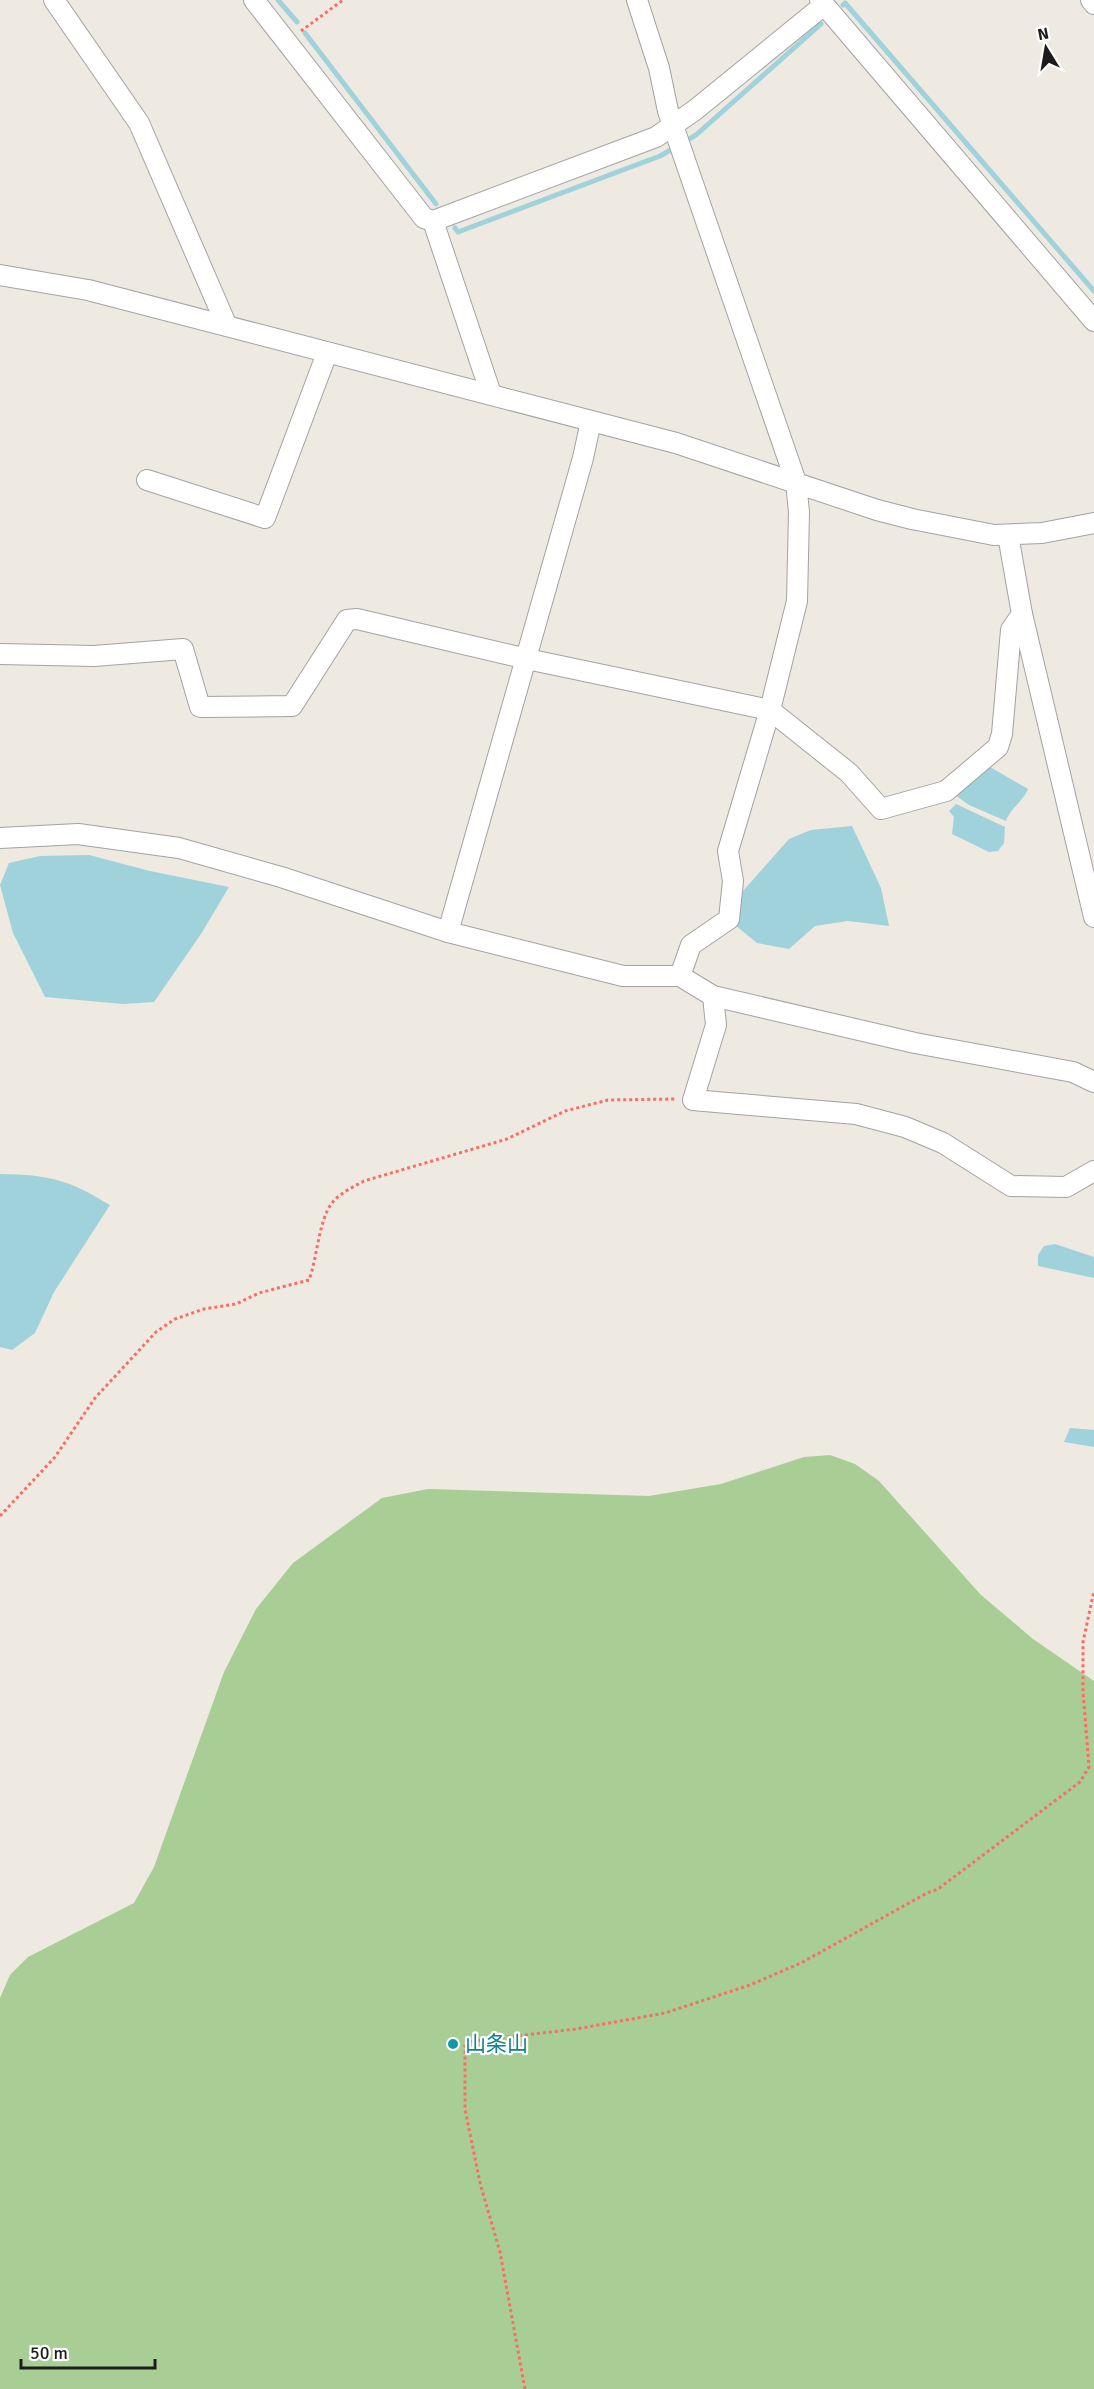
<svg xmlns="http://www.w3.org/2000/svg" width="1094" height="2389" font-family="Signika,'Noto Sans JP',sans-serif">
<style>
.forest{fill:#a8ce95}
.water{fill:#a0d2dc}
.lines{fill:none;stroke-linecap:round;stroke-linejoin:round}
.stream{stroke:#a0d2dc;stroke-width:5}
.minor-casing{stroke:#a3a3a3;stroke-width:22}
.path{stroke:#fb6c64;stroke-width:3;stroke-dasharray:3 3;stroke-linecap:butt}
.minor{stroke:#fff;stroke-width:20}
.culture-dot{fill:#0f9aa8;stroke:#fff;stroke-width:2}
.labels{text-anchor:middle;stroke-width:4.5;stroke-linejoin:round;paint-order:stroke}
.culture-label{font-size:21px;fill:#0d838f;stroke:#fff;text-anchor:start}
</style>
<rect width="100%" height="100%" fill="#eee9e1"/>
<path class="forest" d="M830,1455L855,1464L879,1481L981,1595L1033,1639L1094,1681V2389H0V1998L10,1975L28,1957L134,1903L154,1867L224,1672L256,1609L293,1563L382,1498L428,1489L649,1496L721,1484L804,1457Z"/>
<g class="water">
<path d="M985,764L1028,789C1022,803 1011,807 1006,821L969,805L951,792Z"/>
<path d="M956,804L1005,827L1004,843L998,851L989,852L952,834L954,817L949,811Z"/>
<path d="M852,826L881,888L889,926L848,921L815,926L789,949L757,943L735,925L743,891L789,839L811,830Z"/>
<path d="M89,855L150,871L229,887L201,934L154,1002L123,1004L45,997L13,933L0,885L9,863L40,856Z"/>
<path d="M0,1174C50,1175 67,1179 110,1205L54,1292L35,1333L12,1350L0,1347Z"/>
<path d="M1055,1244L1094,1257V1278L1038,1266V1255L1044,1246Z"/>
<path d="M1070,1428L1094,1430V1447L1064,1442Z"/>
</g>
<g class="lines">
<g class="stream">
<path d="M278,0L297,22"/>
<path d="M843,5L845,3L1094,291"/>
<path d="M305,33L436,204"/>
<path d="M684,142L696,135L821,24"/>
<path d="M455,228L458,232L660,156L676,147"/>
</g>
<g class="minor-casing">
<g id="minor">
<path d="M54,0L139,123L226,324"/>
<path d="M254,0L424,218L433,221L656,137L695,110L824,5"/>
<path d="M637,0L659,68L668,111L796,482L799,512L797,601L770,710L728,851L733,881L729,919L691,945L680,976"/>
<path d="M820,0L1094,321"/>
<path d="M1091,0L1094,4"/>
<path d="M433,221L491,394"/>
<path d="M0,275L88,290L676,443L877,510L912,519L994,535L1042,533L1094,523"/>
<path d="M147,480L265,518L327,353"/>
<path d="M1008,535L1022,614L1094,917"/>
<path d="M0,654L94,656L183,649L200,707L292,706L347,620L357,619L527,659L770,710L849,773L881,809L946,791L998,747L1002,734L1011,630L1022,614"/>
<path d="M0,838L78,834L179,848L281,877L448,932L623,976H680L713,996L915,1043L1073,1072L1094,1082"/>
<path d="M448,932L583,458L591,421"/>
<path d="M713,996L716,1025L693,1100L856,1114L905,1127L943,1143L1011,1186L1066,1187L1094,1171"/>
</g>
</g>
<g class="path">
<path d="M301,31L343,0"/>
<path d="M0,1516L55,1457L95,1398L156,1332L175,1319L204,1309L236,1304L259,1293L309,1280C317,1259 319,1219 332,1203C340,1193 353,1187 364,1181L507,1139L565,1111L608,1100L675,1099"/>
<path d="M525,2389L500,2252L480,2183L465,2109V2042L576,2029L665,2013L750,1985L801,1963L927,1893L938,1889L1080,1782L1089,1767L1083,1691V1642L1094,1591"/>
</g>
<use href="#minor" class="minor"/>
</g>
<circle class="culture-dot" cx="453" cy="2044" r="6"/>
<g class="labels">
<g class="culture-label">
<text x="465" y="2051">山条山</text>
</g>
</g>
<g transform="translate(1046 48) rotate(349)" stroke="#ffffff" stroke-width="4.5" paint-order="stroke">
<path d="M0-4.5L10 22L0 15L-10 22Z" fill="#1c1c1c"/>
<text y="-9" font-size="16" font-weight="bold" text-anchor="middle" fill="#1c1c1c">N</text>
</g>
<path d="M21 2359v9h134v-9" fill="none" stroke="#1c1c1c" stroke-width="3"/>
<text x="30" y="2359" font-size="18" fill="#1c1c1c" stroke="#ffffff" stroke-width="4.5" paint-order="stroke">50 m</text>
</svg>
